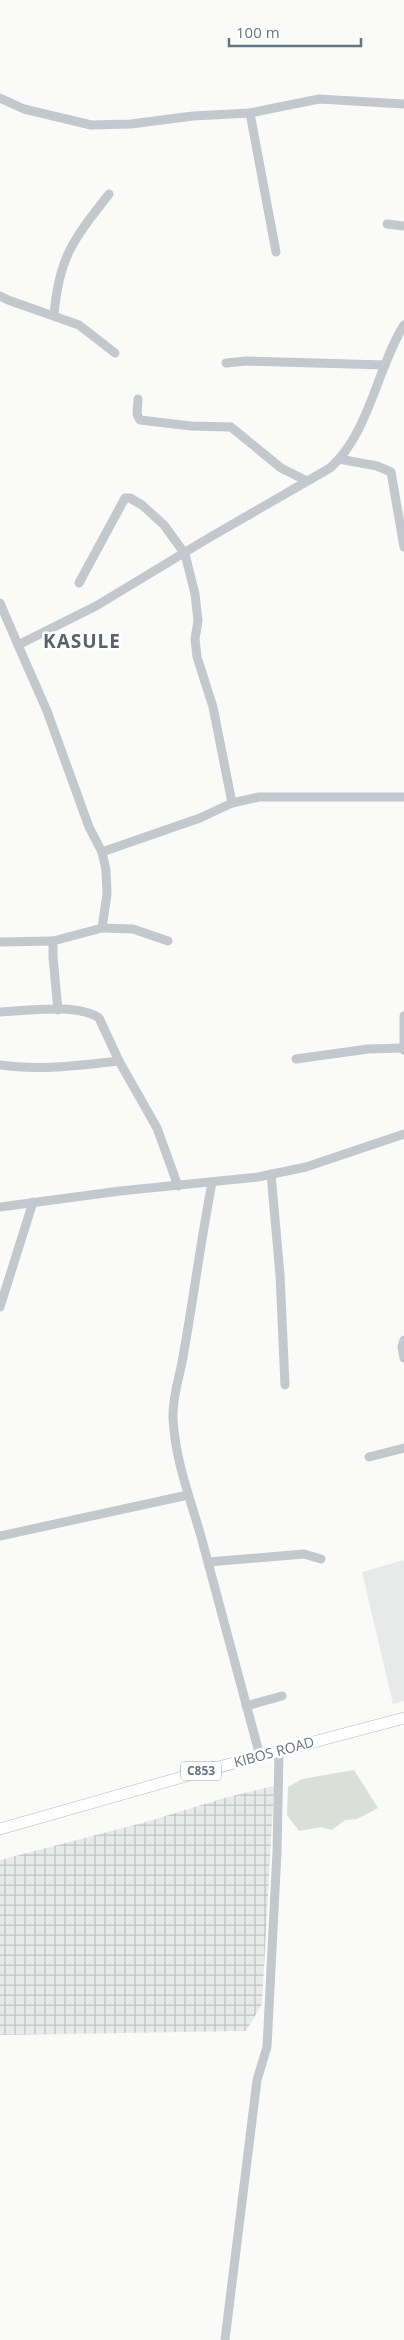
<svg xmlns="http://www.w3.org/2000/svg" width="404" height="2340" font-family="'Open Sans',sans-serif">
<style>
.built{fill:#e8e9e9}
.industrial{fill:url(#industrial-grid)}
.grass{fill:#dadfd7}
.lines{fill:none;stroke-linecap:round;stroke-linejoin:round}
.major-casing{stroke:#b5babe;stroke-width:12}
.minor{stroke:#c3c8cc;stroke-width:9}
.major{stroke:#fff;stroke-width:11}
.labels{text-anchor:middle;stroke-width:5;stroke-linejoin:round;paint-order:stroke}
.shield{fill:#fff;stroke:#939fa8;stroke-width:1}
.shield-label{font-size:12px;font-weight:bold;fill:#657683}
.street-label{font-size:14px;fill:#657683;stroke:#fff}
.district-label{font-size:19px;font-weight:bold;letter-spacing:1px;fill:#57646e;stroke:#fff}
</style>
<defs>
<pattern id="industrial-grid" width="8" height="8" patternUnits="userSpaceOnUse" patternTransform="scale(1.25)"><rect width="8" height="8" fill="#e8e9e9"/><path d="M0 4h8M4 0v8" fill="none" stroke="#c0c1c2"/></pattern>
</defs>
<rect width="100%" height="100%" fill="#fafaf8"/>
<path class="built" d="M404,1560V1701L393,1704L362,1572Z"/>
<path class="industrial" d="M274,1786L262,2004L246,2031L0,2035V1860L146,1822L224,1798Z"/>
<path class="grass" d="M354,1770L378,1808L357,1819L345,1820L332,1830L321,1827L299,1831L287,1815L288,1787L302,1779Z"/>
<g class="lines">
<g class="major-casing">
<path id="major" d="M0,1829L200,1772L404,1718"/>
</g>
<g class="minor">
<path d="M0,98L24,109L91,125L131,124L193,116L250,113L319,99L404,104"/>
<path d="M250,113L276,252"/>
<path d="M387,224L404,226"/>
<path d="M0,296L8,300L79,325L115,353"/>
<path d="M54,315C59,256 74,239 109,194"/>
<path d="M226,363L246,361L385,365"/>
<path d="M138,399L137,414L140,420L191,426L231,427L281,468L307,481"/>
<path d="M339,459L377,466L391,472L404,547"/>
<path d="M79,583L125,498H130L142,505L164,525L185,554L195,594L198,621L195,639L197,657L213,707L232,803"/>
<path d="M0,603L18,645"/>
<path d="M102,852L200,818L232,803L259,797H404"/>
<path d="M102,928L133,929L168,941"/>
<path d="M0,942L53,941"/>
<path d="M58,1010L53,957V941L102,928L107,894L106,870L102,852L89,827L47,711L18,645L96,606L207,539L330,468C369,434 377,368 404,325"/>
<path d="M0,1012C26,1011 77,1003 99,1018L119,1061L157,1128L178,1186"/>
<path d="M404,1016V1050"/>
<path d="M296,1059L368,1049L404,1048"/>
<path d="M0,1065C40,1071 80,1065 119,1061"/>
<path d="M271,1174L280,1275L285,1385"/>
<path d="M212,1183C201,1239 194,1295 184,1351C181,1374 172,1395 173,1418C175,1461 191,1500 202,1540C222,1612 240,1684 260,1756"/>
<path d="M0,1207L120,1191L258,1177L306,1167L404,1134"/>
<path d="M0,1307L33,1202"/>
<path d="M404,1340L402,1347L404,1358"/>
<path d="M369,1457L404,1448"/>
<path d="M0,1536L188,1495"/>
<path d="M208,1562L304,1554L321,1559"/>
<path d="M246,1706L282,1696"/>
<path d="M225,2340L257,2080L267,2047L277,1852L279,1751"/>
</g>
<use href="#major" class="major"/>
</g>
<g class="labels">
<rect class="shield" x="181" y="1761.5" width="40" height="19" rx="4"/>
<g class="shield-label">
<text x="201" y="1775">C853</text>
</g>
<g class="street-label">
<text transform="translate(274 1752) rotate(-15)" y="5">KIBOS ROAD</text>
</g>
<g class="district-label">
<text x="82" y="648">KASULE</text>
</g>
</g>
<path d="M229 38v8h132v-8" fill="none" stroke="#657683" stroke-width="2.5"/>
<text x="236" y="38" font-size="15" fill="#657683" stroke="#ffffff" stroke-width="4" paint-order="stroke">100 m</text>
</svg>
